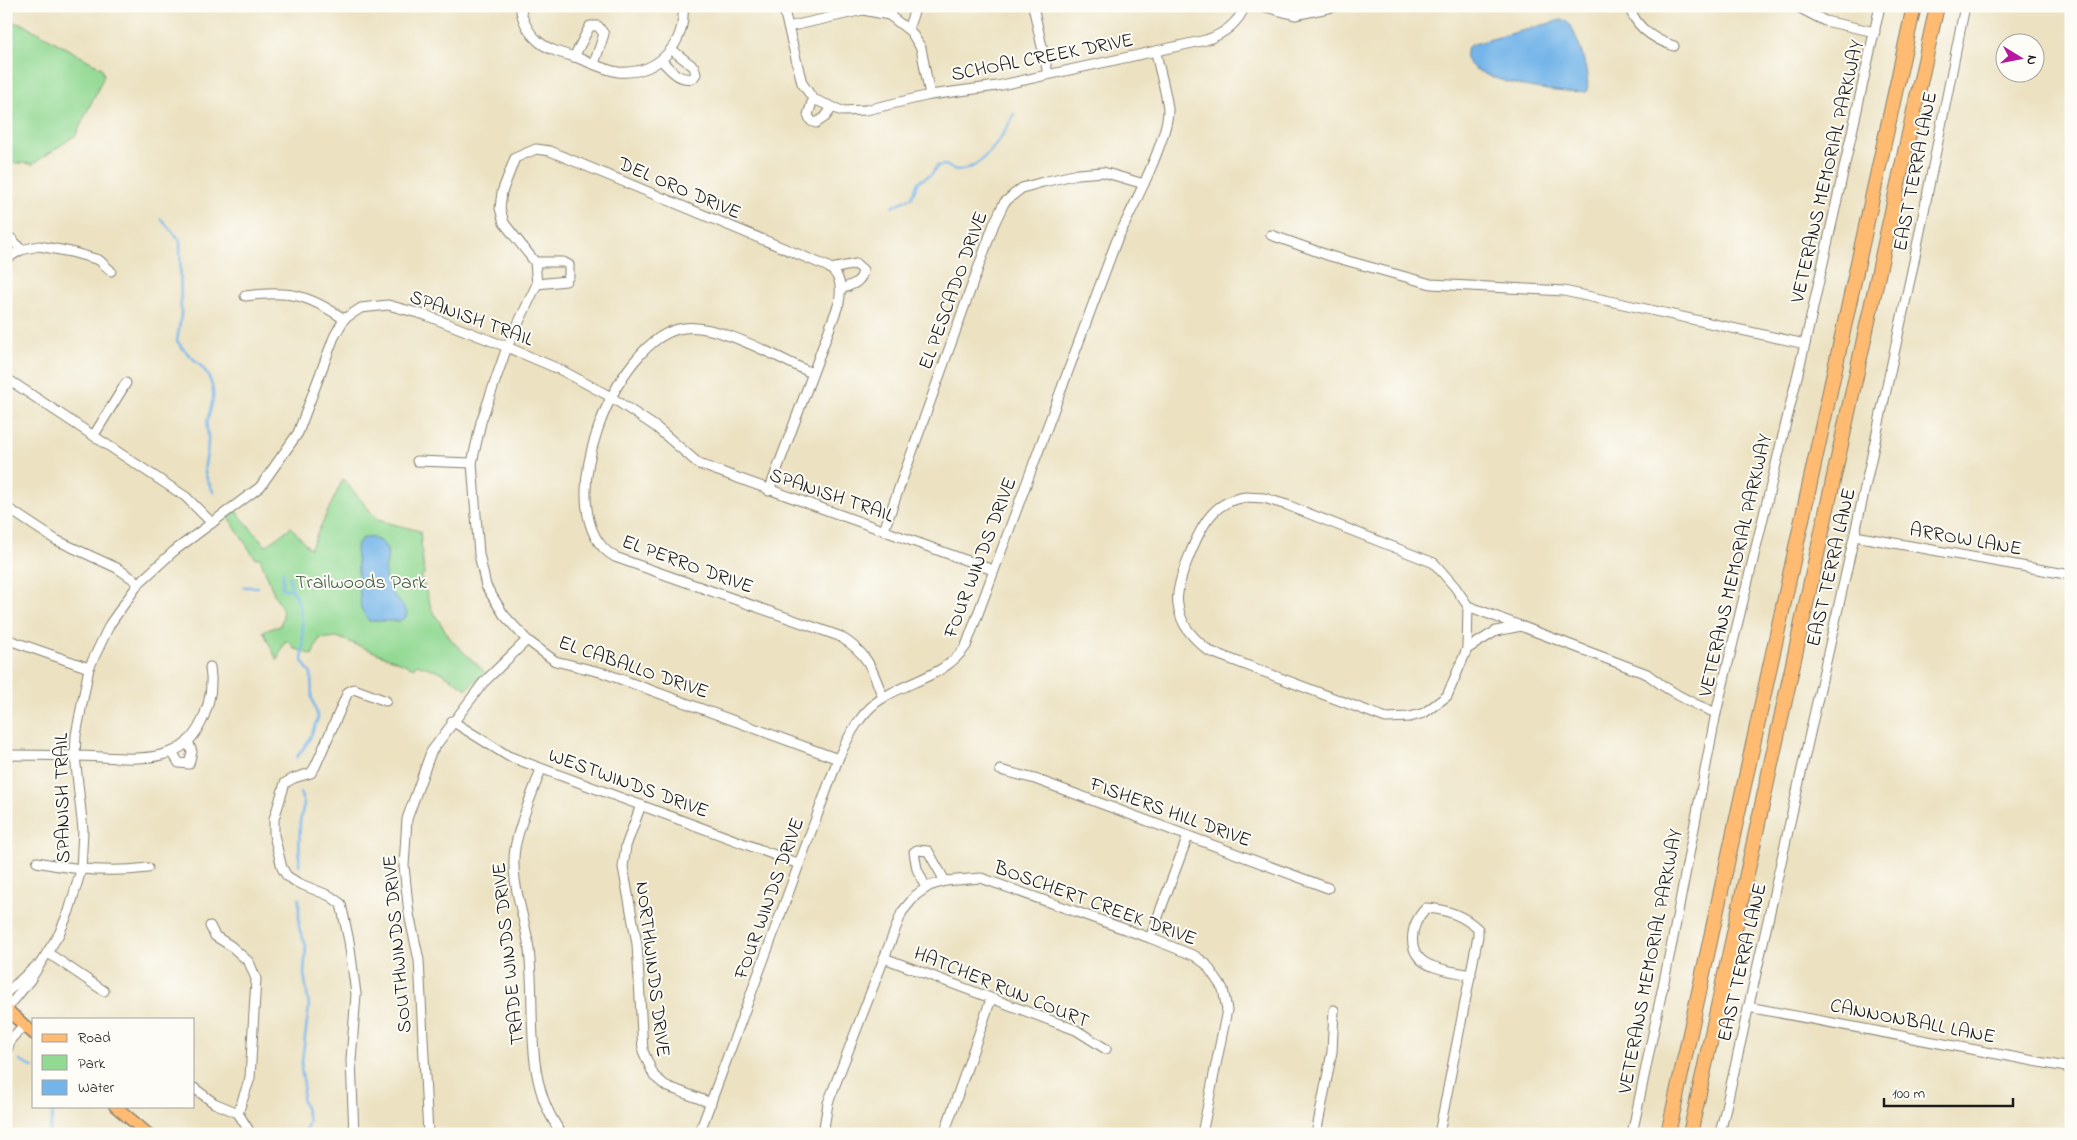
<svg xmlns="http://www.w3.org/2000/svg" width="2077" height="1140" font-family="'Indie Flower',sans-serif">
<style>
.green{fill:#92d993;stroke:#577a58}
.water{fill:#75b5e9;stroke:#486882}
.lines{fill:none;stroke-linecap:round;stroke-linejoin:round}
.stream{stroke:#75b5e9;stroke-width:2.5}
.minor-casing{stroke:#847f6f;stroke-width:11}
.major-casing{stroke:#847f6f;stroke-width:14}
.highway-casing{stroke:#847f6f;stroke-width:16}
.minor{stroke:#fff;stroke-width:9}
.major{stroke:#febb71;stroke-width:11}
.highway{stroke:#febb71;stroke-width:14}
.labels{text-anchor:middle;stroke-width:4;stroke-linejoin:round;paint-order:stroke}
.street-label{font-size:20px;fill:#1c1c1c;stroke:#fdfcf7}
.park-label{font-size:20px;fill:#455e46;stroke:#fdfcf7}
</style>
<rect width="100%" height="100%" fill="#fdfcf7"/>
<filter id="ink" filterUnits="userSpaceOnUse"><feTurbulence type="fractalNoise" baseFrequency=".02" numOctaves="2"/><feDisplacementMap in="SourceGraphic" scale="10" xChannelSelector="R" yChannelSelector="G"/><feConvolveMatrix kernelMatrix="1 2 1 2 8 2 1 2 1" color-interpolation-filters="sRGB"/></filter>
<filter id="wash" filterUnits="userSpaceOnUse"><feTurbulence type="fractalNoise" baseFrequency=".0096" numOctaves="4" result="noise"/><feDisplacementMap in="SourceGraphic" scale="20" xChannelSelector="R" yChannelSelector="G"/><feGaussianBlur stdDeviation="1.12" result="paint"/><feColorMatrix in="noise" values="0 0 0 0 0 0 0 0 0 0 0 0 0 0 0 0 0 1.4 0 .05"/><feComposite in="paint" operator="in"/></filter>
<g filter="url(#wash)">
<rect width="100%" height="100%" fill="#ece2c2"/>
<g class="green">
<path d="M6,18L18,24L21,23L102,68L104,76L76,135L33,164L6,162Z"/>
<path d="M343,479L378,520L420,531L424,574L421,576L432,610L452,641L485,672L467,689L439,671L416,664L414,668L337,637L319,639L312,655L293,648L292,644L285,641L277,660L263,631L280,626L283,617L282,608L274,594L260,558H255L228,517L236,511L266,546L291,527L310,549Z"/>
</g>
<g class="water">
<path d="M1561,20H1565C1576,27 1593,81 1586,92C1569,96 1440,79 1470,45Z"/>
<path d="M370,537C402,547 379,565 387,584C391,595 402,602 407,613L406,617L399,621H369L361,609L356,547L361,539Z"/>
</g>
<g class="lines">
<g class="stream">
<path d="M892,207L912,197L918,182L932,174L937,166L946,165C972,186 1005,135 1014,114"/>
<path d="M161,219L180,240L181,316L177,341C187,357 208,366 212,386C216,399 209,411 207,423C206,430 209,436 208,442C207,470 198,464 214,493"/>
<path d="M283,572L282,588L292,590C304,604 304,644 302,661L311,674L312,698L318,718L309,740L297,757"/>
<path d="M289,577L292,590"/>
<path d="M243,587H258"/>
<path d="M299,866L300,822L304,804L300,792"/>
<path d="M299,899V928L306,946L304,974L309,1006L301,1069L304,1084L302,1098L309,1121L304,1134"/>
<path d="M20,1061L34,1068"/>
<path d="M49,1134L54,1106"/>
</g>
</g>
</g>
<g filter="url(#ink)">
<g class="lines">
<g class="minor-casing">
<g id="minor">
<path d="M520,6C522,19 527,31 537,40C547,50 565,54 578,58C591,63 605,70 618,72C657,75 686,45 683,6"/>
<path d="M783,6L802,83L813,99L842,111L866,110L930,95L997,86L1206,40C1224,34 1238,23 1245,6"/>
<path d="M1033,6L1048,74"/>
<path d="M1262,6L1295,15L1337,6"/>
<path d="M1629,6C1636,28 1653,39 1674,46"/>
<path d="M1796,6L1825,21L1875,32"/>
<path d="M889,15L895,6"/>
<path d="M788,27L863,10L889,15L911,32L921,48L930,95"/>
<path d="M908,29L914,12L912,6"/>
<path d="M574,57L590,26H598L604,34L594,64"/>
<path d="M661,60C671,70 678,81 693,78L696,74L694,67L672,50"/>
<path d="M813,99L808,115L811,121L816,123L825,117L832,108"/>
<path d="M6,235L13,240L21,250"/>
<path d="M1271,235L1330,256L1431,284L1564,291L1805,344"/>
<path d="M6,259L21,250L39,246L71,252L99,260L111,271"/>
<path d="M535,262H563L569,265V276L566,281L537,284"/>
<path d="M831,269L856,264L863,270C862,282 852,285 841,289"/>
<path d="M245,296C289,290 307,294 344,319"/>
<path d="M812,373C780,359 718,323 684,328C615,336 545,517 615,557L839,636C868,653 872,668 883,698"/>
<path d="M6,378L186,497L212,523"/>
<path d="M94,435L126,383"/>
<path d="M417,461L472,463"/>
<path d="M769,491L839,303C842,287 841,272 824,265L550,151L536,149L515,158L502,192L500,208L504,223L535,262L537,284L507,347L481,422L472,463L479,554L486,586L504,615L527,640L555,661L604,673L838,759"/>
<path d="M1246,497L1264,498L1287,505L1434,563L1455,587L1468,606L1467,649L1447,696L1424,713L1410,717L1386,718L1209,651C1193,638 1181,626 1178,605C1174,585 1199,527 1213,513C1222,503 1233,499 1246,497Z"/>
<path d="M6,507L56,540L117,568L139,583"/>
<path d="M884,530L994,224L1004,203L1013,195L1022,188L1043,182L1078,174L1103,172L1144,184"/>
<path d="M1855,536L2071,575"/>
<path d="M1468,606L1647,674C1668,691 1690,703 1716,713"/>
<path d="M6,639L89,668"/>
<path d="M1467,649L1496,631L1521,626"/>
<path d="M452,721L508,756L799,864"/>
<path d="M172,752L179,763L189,764L192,752L188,741"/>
<path d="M6,755C29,755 52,755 75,756C106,756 142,763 171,752C202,741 215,696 210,667"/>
<path d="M541,769C532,795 520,821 515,848C510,880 523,911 528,942C538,1007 520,1078 562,1134"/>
<path d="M1000,770L1035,779L1328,888"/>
<path d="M641,805L626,846L623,867L637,944L643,1051L654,1076L666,1086L711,1103"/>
<path d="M37,862C75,870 110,873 148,868"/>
<path d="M926,888L917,869L914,852L917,850L928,851L945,881"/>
<path d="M210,926L215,936L231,946L249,962L256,979L250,1078L238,1113L251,1134"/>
<path d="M1150,938L1188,836"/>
<path d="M48,953L104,991"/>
<path d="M884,958L1076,1030L1106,1049"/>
<path d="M6,993L36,966"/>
<path d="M1748,1007L2071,1068"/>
<path d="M7,1009L30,980L59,934L69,911L81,870L83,830L75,756L76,735L89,668L110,624L139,583L174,551L260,487L298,433L334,337L344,319L361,308L388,305L425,315L507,347L561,370L611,397L656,427L699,464L993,570"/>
<path d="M6,1053L11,1039L24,1025"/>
<path d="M194,1088L214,1103L238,1113"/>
<path d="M354,1134L351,1060L356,994L349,941L341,904L330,896L298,883L287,876L282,868L274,835V819L285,783L294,778L311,773L315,767L348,692L354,689L386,701"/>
<path d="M428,1134L419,960L409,914L404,866L407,819L431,752L483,683L527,640"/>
<path d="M699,1134L838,759C849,735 861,711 884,697C913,680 946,675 966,646L1116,242C1130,213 1169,138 1168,109C1166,90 1159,70 1156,52"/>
<path d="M823,1134L828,1103L902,912L916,895L929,886L945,881L981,878L1150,938L1195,956L1206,964L1223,989L1227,1010L1202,1134"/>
<path d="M944,1134L991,999"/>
<path d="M1316,1134L1332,1052L1334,1010"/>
<path d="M1439,1134L1478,936V929C1464,916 1445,909 1426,908C1409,926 1405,956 1432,966C1444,971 1458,972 1471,975"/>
<path d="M1632,1134L1673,938L1716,713L1805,344L1880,6"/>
<path d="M1720,1134L1861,506L1913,266L1965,6"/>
</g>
</g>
<g class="major-casing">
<g id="major">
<path d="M6,1009L34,1034"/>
<path d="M115,1106L148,1134"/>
</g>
</g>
<g class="highway-casing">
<g id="highway">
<path d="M1668,1134L1914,6"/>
<path d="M1690,1134L1937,6"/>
</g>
</g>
<use href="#minor" class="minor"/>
<use href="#major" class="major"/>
<use href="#highway" class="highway"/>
</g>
</g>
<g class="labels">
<g class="street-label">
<text transform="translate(1042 56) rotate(-11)" y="7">SCHOAL CREEK DRIVE</text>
<text transform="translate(1826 171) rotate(-77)" y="7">VETERANS MEMORIAL PARKWAY</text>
<text transform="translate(1914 171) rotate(-79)" y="7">EAST TERRA LANE</text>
<text transform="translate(680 187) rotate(23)" y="7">DEL ORO DRIVE</text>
<text transform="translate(952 290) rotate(-70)" y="7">EL PESCADO DRIVE</text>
<text transform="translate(472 317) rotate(20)" y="7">SPANISH TRAIL</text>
<text transform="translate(832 494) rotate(19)" y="7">SPANISH TRAIL</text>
<text transform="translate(1966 538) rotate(10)" y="7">ARROW LANE</text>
<text transform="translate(979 557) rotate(-69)" y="7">FOUR WINDS DRIVE</text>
<text transform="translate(688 563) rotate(20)" y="7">EL PERRO DRIVE</text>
<text transform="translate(1734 565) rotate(-77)" y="7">VETERANS MEMORIAL PARKWAY</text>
<text transform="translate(1830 567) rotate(-77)" y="7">EAST TERRA LANE</text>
<text transform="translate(634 666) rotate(19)" y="7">EL CABALLO DRIVE</text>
<text transform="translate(629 782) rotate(20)" y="7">WESTWINDS DRIVE</text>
<text transform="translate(61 798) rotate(-91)" y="7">SPANISH TRAIL</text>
<text transform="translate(1171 811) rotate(20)" y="7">FISHERS HILL DRIVE</text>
<text transform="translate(768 898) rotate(-70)" y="7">FOUR WINDS DRIVE</text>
<text transform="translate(1096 902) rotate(20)" y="7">BOSCHERT CREEK DRIVE</text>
<text transform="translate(396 944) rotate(-95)" y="7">SOUTHWINDS DRIVE</text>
<text transform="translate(507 954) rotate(-96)" y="7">TRADE WINDS DRIVE</text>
<text transform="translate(1649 961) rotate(-79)" y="7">VETERANS MEMORIAL PARKWAY</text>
<text transform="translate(1741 962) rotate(-77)" y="7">EAST TERRA LANE</text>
<text transform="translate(654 969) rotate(83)" y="7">NORTHWINDS DRIVE</text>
<text transform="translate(1002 986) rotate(22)" y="7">HATCHER RUN COURT</text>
<text transform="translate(1913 1020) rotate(11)" y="7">CANNONBALL LANE</text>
</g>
<g class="park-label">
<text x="361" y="588">Trailwoods Park</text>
</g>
</g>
<rect width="2077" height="1140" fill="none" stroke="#fdfcf7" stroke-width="25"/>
<rect x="32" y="1018" width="162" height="90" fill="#fdfcf7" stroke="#a3a29f"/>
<rect x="42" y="1034" width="25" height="8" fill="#febb71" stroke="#a3a29f"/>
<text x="78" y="1042" font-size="15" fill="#1c1c1c">Road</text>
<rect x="42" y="1055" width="25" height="15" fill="#92d993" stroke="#a3a29f"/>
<text x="78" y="1068" font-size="15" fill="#1c1c1c">Park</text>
<rect x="42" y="1080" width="25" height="15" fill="#75b5e9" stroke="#a3a29f"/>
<text x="78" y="1092" font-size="15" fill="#1c1c1c">Water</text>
<g transform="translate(2020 58) rotate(100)"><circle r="24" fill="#fdfcf7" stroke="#a3a29f"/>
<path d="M0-4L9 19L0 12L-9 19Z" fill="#b5179e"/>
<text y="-8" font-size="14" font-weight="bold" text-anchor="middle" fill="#1c1c1c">N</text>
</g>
<path d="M1884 1098v8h129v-8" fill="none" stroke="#1c1c1c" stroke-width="2.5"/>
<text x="1892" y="1098" font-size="15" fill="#1c1c1c" stroke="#fdfcf7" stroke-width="4" paint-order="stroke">100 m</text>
</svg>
